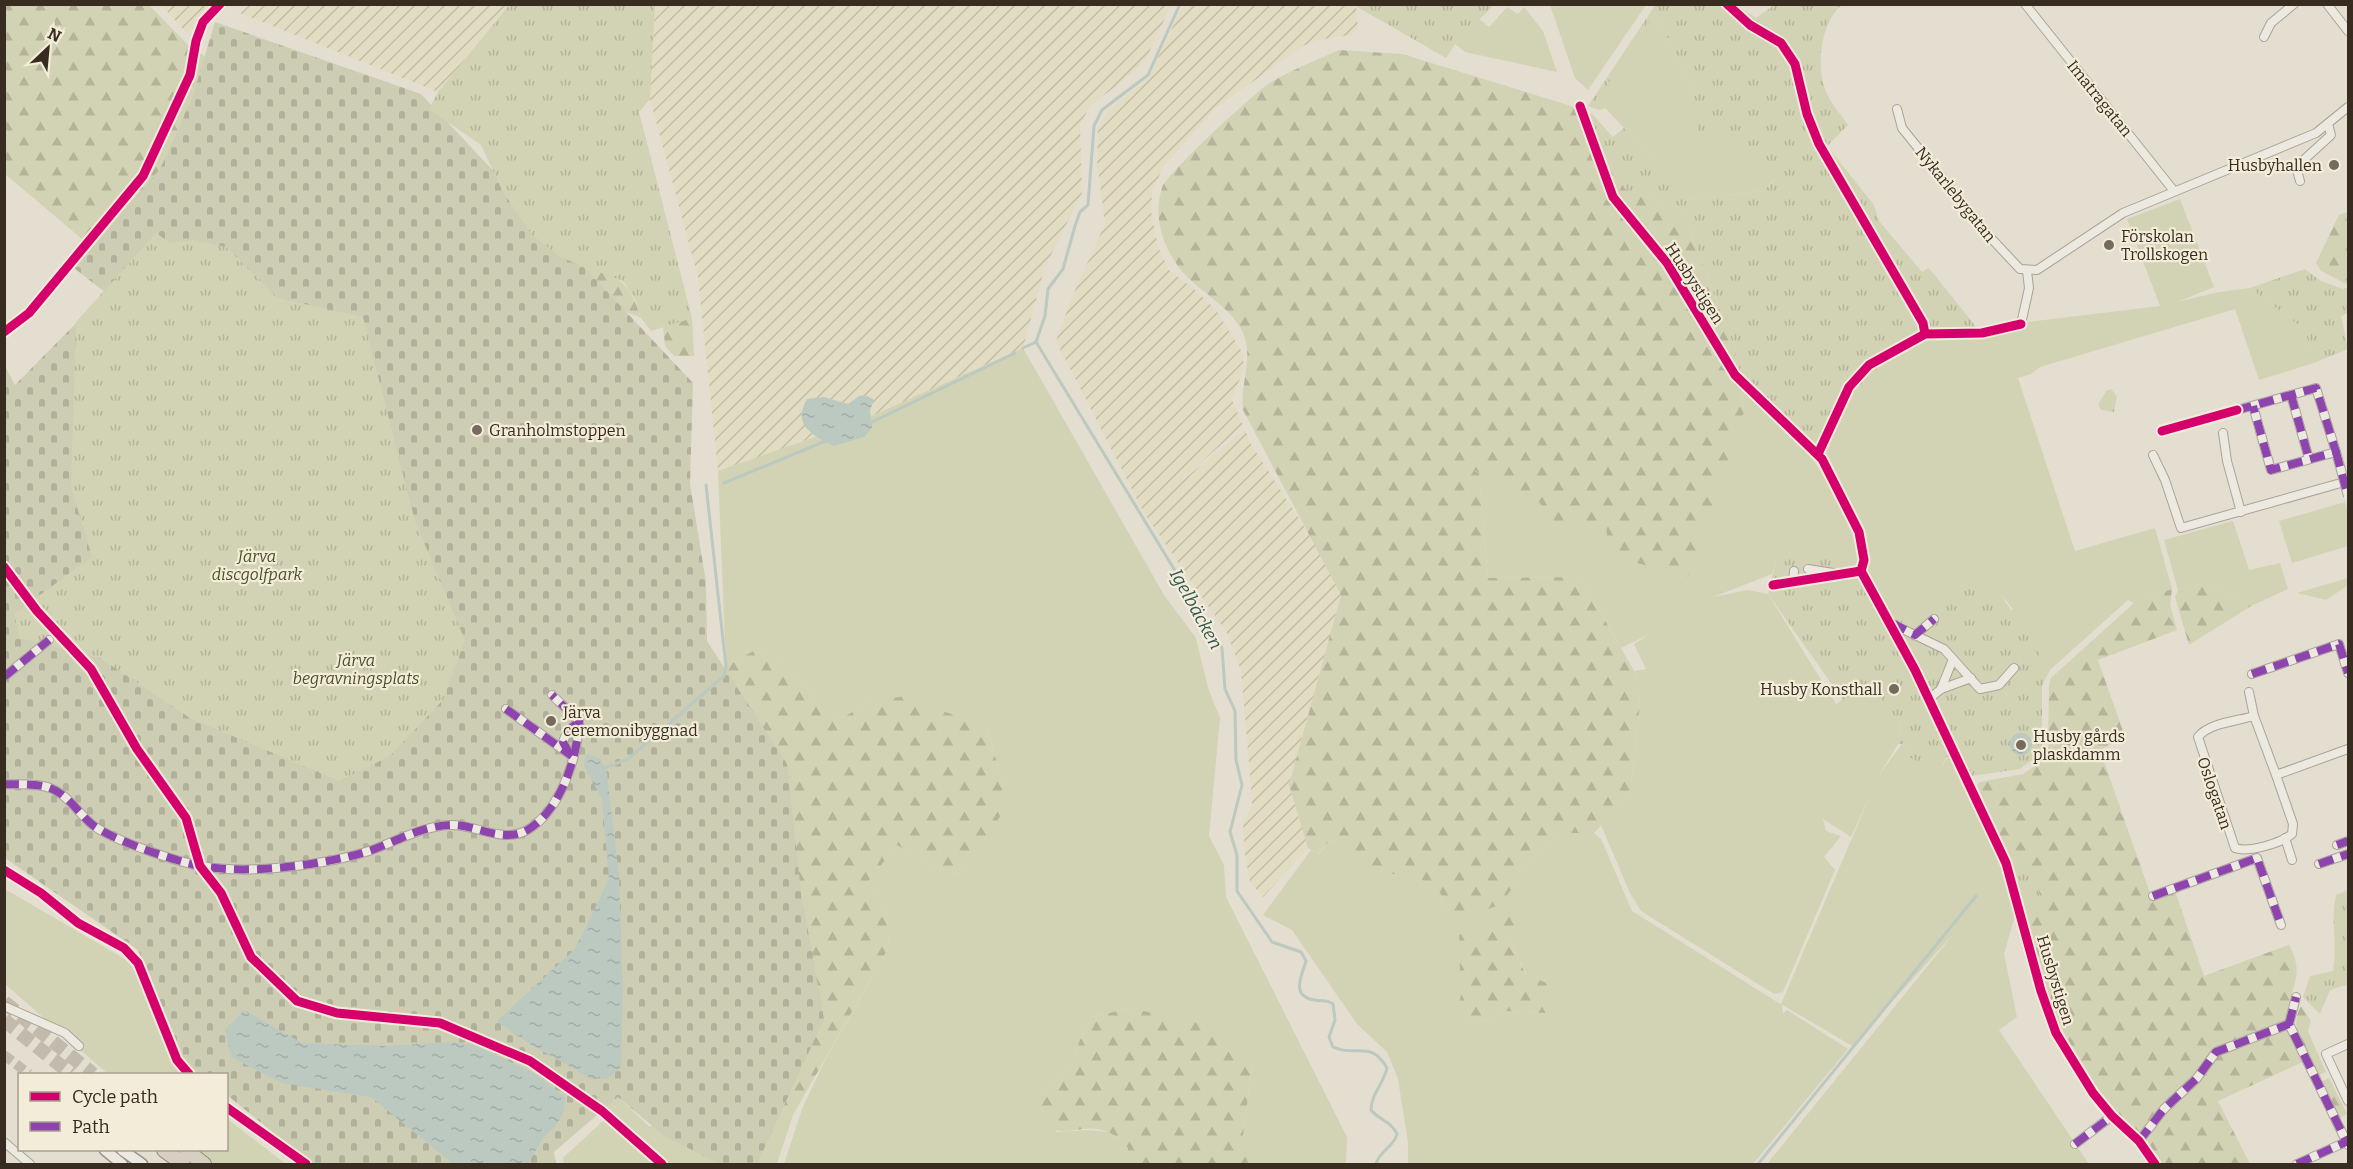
<svg xmlns="http://www.w3.org/2000/svg" width="2353" height="1169" font-family="Bitter,serif">
<style>
.farmland{fill:url(#farmland-furrows)}
.green{fill:#d2d2b4;fill-rule:evenodd}
.forest{fill:url(#forest-firs)}
.cemetery{fill:url(#cemetery-stones)}
.park{fill:url(#park-tufts)}
.water{fill:url(#water-ripples)}
.lines{fill:none;stroke-linecap:round;stroke-linejoin:round}
.stream{stroke:#bbc9c0;stroke-width:3}
.secondary-tunnel{stroke:#c2baad;stroke-width:10;stroke-dasharray:10 5;stroke-linecap:butt}
.highway-tunnel{stroke:#c2baad;stroke-width:14;stroke-dasharray:14 7;stroke-linecap:butt}
.street-casing{stroke:#aaa398;stroke-width:10}
.secondary-casing{stroke:#999389;stroke-width:13}
.highway-casing{stroke:#8f897f;stroke-width:16}
.street{stroke:#ece9e1;stroke-width:8}
.secondary{stroke:#ece9e1;stroke-width:10}
.highway{stroke:#d7cfc1;stroke-width:14}
.street-bridge-casing{stroke:#aaa398;stroke-width:10;stroke-linecap:butt}
.street-bridge{stroke:#ece9e1;stroke-width:8}
.quiet{stroke:#8e44ad;stroke-width:8;stroke-dasharray:15 8;stroke-linecap:butt}
.cycleway-casing{stroke:#f3ecd8;stroke-width:13}
.cycleway{stroke:#d6006c;stroke-width:9}
.poi-dot{fill:#746a5e;stroke:#f3ecd8;stroke-width:2}
.labels{text-anchor:middle;stroke-width:4.5;stroke-linejoin:round;paint-order:stroke}
.street-label{font-size:16px;fill:#382c21;stroke:#f3ecd8}
.poi-label{font-size:16px;fill:#382c21;stroke:#f3ecd8;text-anchor:start}
.park-label{font-size:16px;font-style:italic;fill:#485329;stroke:#f3ecd8}
.water-label{font-size:18px;font-style:italic;fill:#315754;stroke:#f3ecd8}
</style>
<defs>
<pattern id="farmland-furrows" width="10" height="10" patternUnits="userSpaceOnUse" patternTransform="scale(1.5)"><rect width="10" height="10" fill="#e2dcc2"/><path d="M-1 1l2-2M0 10L10 0M9 11l2-2" fill="none" stroke="#c3bda6"/></pattern>
<pattern id="forest-firs" width="22" height="20" patternUnits="userSpaceOnUse" patternTransform="scale(1.5)"><rect width="22" height="20" fill="#d2d2b4"/><path d="M5 1l3.5 6h-7zM16 11l3.5 6h-7z" fill="#b5b49a"/></pattern>
<pattern id="cemetery-stones" width="16" height="16" patternUnits="userSpaceOnUse" patternTransform="scale(1.5)"><rect width="16" height="16" fill="#cdcdb3"/><path d="M2 7V4a2 2 0 0 1 4 0v3zM10 15v-3a2 2 0 0 1 4 0v3z" fill="#b1b09a"/></pattern>
<pattern id="park-tufts" width="24" height="20" patternUnits="userSpaceOnUse" patternTransform="scale(1.5)"><rect width="24" height="20" fill="#d2d2b4"/><path d="M3 7l-1-3M5 7V3M7 7l1-3M15 17l-1-3M17 17v-4M19 17l1-3" fill="none" stroke="#b5b49a"/></pattern>
<pattern id="water-ripples" width="26" height="14" patternUnits="userSpaceOnUse" patternTransform="scale(1.5)"><rect width="26" height="14" fill="#bbc9c0"/><path d="M2 4q2-2 4 0t4 0M15 11q2-2 4 0t4 0" fill="none" stroke="#a2ada5"/></pattern>
</defs>
<rect width="100%" height="100%" fill="#e4ded0"/>
<g class="farmland">
<path d="M251,4L510,5L438,92L240,13Z"/>
<path d="M1353,4L1356,6L1358,28L1350,35L1318,40L1303,46L1216,108L1163,167L1152,192L1151,211L1158,247L1169,270L1194,289L1216,310L1242,352L1244,368L1232,400L1243,425L1166,494L1245,429L1249,441L1330,567L1341,595L1289,785L1308,848L1263,897L1250,882L1245,854L1243,823L1252,805L1251,787L1241,670L1227,633L1144,513L1056,341L1073,295L1105,224L1097,162L1098,127L1110,109L1148,79L1183,5Z"/>
<path d="M161,5H211L187,33Z"/>
<path d="M655,5H1171L1146,59L1130,75L1090,106L1080,125L1082,193L1045,267L1023,348L858,422L718,471L698,277L650,99Z"/>
</g>
<g class="green">
<path d="M1550,5V4L1646,5L1588,90L1575,78Z"/>
<path d="M1507,7L1518,14L1524,7L1543,31L1557,72L1465,52L1455,44L1479,19L1489,27Z"/>
<path d="M1655,13L1696,95L1718,131L1775,179L1763,191L1690,199L1597,99Z"/>
<path d="M2180,199L2214,287L2177,302L2219,292L2250,288L2305,330L2314,363L2259,380L2235,309L2040,367L2031,374L2018,378L2075,551L2155,528L2172,589L2134,603L2128,600L2050,670L2011,611L2013,609L1995,587H1973L1970,584L1966,585L1965,589L1960,594L1956,587L1953,597L1919,629L1904,616L1886,607L1861,571L1780,549L1772,574L1713,597L1748,590L1768,594L1836,704L1868,683L1901,724L1898,744L1879,775L1902,744L1909,750L1907,755L1939,770L1950,755L2000,860L2016,912L2004,954L2017,1017L1999,1030L2089,1164H1767L1956,931L1852,1046L1781,1004L1870,796L1851,837L1823,819L1826,831L1841,836L1824,857L1835,870L1783,992L1774,994L1641,911L1630,893L1601,825L1630,794L1640,704L1634,671L1646,669L1634,644L1648,635L1621,648L1580,577L1488,578L1479,473L1744,412L1741,389L1809,455L1829,481L1827,449L1853,396L1868,376L1928,327L1978,328L2160,306L2127,219Z"/>
<path d="M1023,348L1164,595L1196,638L1208,688L1220,718L1209,836L1224,865L1226,897L1347,1137L1346,1164H1247L1243,1135L1253,1060L1171,1019L1130,1008L1092,1017L1080,1040L1067,1073L1040,1094L1056,1132L1086,1130L1110,1132L1129,1148L1127,1164H784L802,1109L825,1060L889,947L886,907L867,883L897,845L938,869L959,873L1003,812L1002,782L988,729L871,701L842,718L817,706L804,683L787,663L758,648L726,667L718,471L858,422Z"/>
<path d="M2345,502L2348,513V546L2292,563L2279,521Z"/>
<path d="M2233,521L2249,570L2280,563L2288,589L2251,606L2204,583L2178,590L2164,540Z"/>
<path d="M2348,578V585L2326,600L2297,593Z"/>
<path d="M1560,833H1594L1601,839L1632,911L1782,1005L1783,1014L1787,1010L1848,1049L1753,1164H1408V1142L1398,1079L1387,1052L1357,1024L1292,930L1263,915L1311,850L1319,854L1330,840L1373,868L1387,874H1414L1441,894L1443,916L1500,905L1532,861ZM1531,921L1510,941L1545,1013L1503,1011L1487,1021L1457,1019L1464,979Z"/>
<path d="M5,889L128,961L200,1074H108L5,984Z"/>
<path d="M2317,1052L2326,1072L2319,1075L2309,1057Z"/>
<path d="M695,1088L762,1097L793,1115L777,1164H665L602,1111L618,1097L650,1127Z"/>
<path d="M227,1116L230,1121L286,1164H212L194,1150H226Z"/>
<path d="M603,1121L652,1163L655,1164H564L563,1158Z"/>
</g>
<g class="forest">
<path d="M5,5H149L189,46L206,57L218,128L95,250L5,174Z"/>
<path d="M1339,50L1402,54L1578,108L1625,189L1682,210L1736,351L1744,412L1688,577L1608,555L1606,521L1553,524L1536,497L1466,467L1479,473L1488,578L1580,577L1634,671L1640,704L1630,794L1594,833H1560L1532,861L1500,905L1454,920L1443,916L1441,894L1414,874H1387L1372,868L1330,840L1318,854L1308,848L1289,785L1341,595L1243,410C1240,385 1252,363 1245,338C1236,309 1197,291 1180,269C1162,245 1153,217 1162,188C1165,175 1258,89 1273,81C1294,69 1317,60 1339,50Z"/>
<path d="M2348,212V285L2321,271L2316,263L2339,215Z"/>
<path d="M573,262C614,277 627,273 641,318L597,299Z"/>
<path d="M692,318L694,356H674L665,346L663,327Z"/>
<path d="M2204,583L2251,606L2189,645L2175,597L2178,590Z"/>
<path d="M2172,589L2170,604L2177,630L2098,660L2125,737L2100,750L2151,896L2153,900L2175,891L2204,976L2289,945C2307,977 2288,988 2287,1018C2286,1030 2299,1050 2305,1061L2218,1101L2250,1164H2159L2138,1134L2113,1112L2086,1076L2054,1016L2012,869L1977,785L1980,782L2023,774L2048,757L2049,685L2051,678L2134,603Z"/>
<path d="M758,648L787,663L804,683L817,706L842,718L871,701L906,696L988,729L1002,782L1004,811L959,873L938,869L897,845L867,883L886,907L889,947L793,1115L762,1097L709,690L726,667Z"/>
<path d="M1528,913L1531,921L1510,941L1526,975L1552,985L1545,1013L1503,1011L1487,1021L1456,1019L1464,979L1460,971L1459,935L1511,916Z"/>
<path d="M2301,1006L2311,1021L2308,1031L2317,1052L2309,1057C2300,1037 2290,1026 2301,1006Z"/>
<path d="M1130,1008L1215,1027L1253,1060L1243,1135L1248,1164H1127L1128,1148C1123,1144 1117,1136 1110,1133C1081,1118 1057,1149 1034,1112L1040,1094L1067,1073L1080,1040L1092,1017Z"/>
<path d="M2329,1078L2347,1114L2338,1119L2320,1082Z"/>
</g>
<path class="cemetery" d="M215,22L421,94L693,383L690,484L706,582L707,641L787,764L801,892L824,1019L757,1164H720L664,1136L618,1097L554,1152L556,1164H312L227,1095L226,1074H201L186,1063L138,950L5,858L4,365L15,385L106,293L74,268L160,169L192,99Z"/>
<g class="park">
<path d="M510,4L655,5L650,99L639,112L692,318L651,331L641,318L635,299L623,281L562,258L532,235L503,192L481,145L429,109L438,92Z"/>
<path d="M1656,4L1737,5L1756,18L1774,5H1842C1821,21 1816,66 1825,89C1829,102 1841,114 1848,125L1827,146L1874,205L1879,221L1922,272L1929,268L1977,328L1928,327L1868,376L1853,396L1827,449L1829,482L1810,443L1739,373L1736,351L1682,210L1625,189L1599,145L1586,111L1593,115L1613,137L1624,128L1690,199L1763,191L1775,180L1718,131H1699L1685,102L1696,95L1655,13L1598,99L1605,108L1600,110L1588,106Z"/>
<path d="M1354,5H1353H1494L1455,44L1446,58Z"/>
<path d="M156,233L170,243L193,240L226,247L278,298L363,317L415,521L465,640L443,700L390,756L339,781L190,718L100,658L20,638L14,614L92,557L71,487L76,322Z"/>
<path d="M2305,269L2321,281L2343,289L2348,287V313L2341,316L2348,349L2314,363L2305,330L2250,288Z"/>
<path d="M2111,389L2117,396L2114,412L2101,410L2098,405L2106,391Z"/>
<path d="M1779,549L1847,556L1886,607L1902,606L1904,616L1919,629L1932,619L1925,610L1927,602L1938,597L1946,601L1953,597L1952,588L1955,586L1960,593L1965,589L1966,584H1970L1974,587H1996L2050,670L2042,686V752L2020,769L1971,776L1950,757H1947L1939,770L1918,763L1907,755L1909,750L1902,744H1898L1901,724L1868,684L1843,700L1768,594Z"/>
<path d="M2031,865L2042,902L2022,908L2011,871Z"/>
<path d="M2348,890V990L2346,985L2330,990L2320,1014L2303,997L2310,976L2333,971C2338,945 2330,920 2336,895Z"/>
</g>
<g class="water">
<path d="M865,395L874,400L870,410L872,428L864,437L834,446C812,435 792,425 807,399L824,397L848,404L859,396Z"/>
<circle cx="2021" cy="744" r="11"/>
<path d="M586,754L600,758L607,773L619,876L623,994L621,1067L607,1079L590,1078L528,1043L497,1021L575,949L609,879L602,799L584,766Z"/>
<path d="M244,1010L302,1043L385,1046L453,1042L474,1045L534,1073L565,1097L564,1110L557,1124L543,1138L528,1164H453L371,1097L282,1083L231,1057L225,1030Z"/>
</g>
<g class="lines">
<g class="stream">
<path d="M1180,4L1148,75L1102,110L1094,126L1088,205L1080,212L1075,226L1063,269L1048,289L1045,316L1036,342L1222,648L1225,689L1235,711L1236,760L1242,785L1230,832L1237,855V891L1272,942L1301,952L1306,961C1302,975 1290,996 1314,1000C1322,1002 1326,999 1333,1004L1335,1020L1329,1037L1333,1047C1355,1058 1371,1039 1387,1068C1384,1083 1371,1094 1371,1110C1379,1120 1391,1121 1397,1134C1394,1147 1379,1151 1376,1164"/>
<path d="M1023,348L1036,342"/>
<path d="M870,423L1015,353"/>
<path d="M724,483L828,440"/>
<path d="M604,768L628,759L724,676L726,667L706,485"/>
<path d="M1758,1164L1976,896"/>
</g>
<path class="secondary-tunnel" d="M4,1055L29,1074"/>
<g class="highway-tunnel">
<path d="M4,1002L93,1074"/>
<path d="M4,1020L71,1074"/>
</g>
<g class="street-casing">
<g id="street">
<path d="M2025,4L2174,191"/>
<path d="M2327,4L2348,31"/>
<path d="M2264,37L2271,23L2294,4"/>
<path d="M1897,109L1902,128L1989,236L2020,269L2037,270L2123,213L2316,133L2348,107"/>
<path d="M2300,181L2296,167L2331,135L2328,124"/>
<path d="M2021,324L2029,288L2027,271"/>
<path d="M2291,395L2309,459"/>
<path d="M2237,410C2263,403 2290,395 2316,388L2336,452L2271,470L2253,406"/>
<path d="M2223,433L2227,461L2241,512"/>
<path d="M2336,452L2341,470"/>
<path d="M2153,455L2165,480L2181,528L2348,481"/>
<path d="M1808,569L1833,573"/>
<path d="M1793,583L1794,571"/>
<path d="M1773,585L1861,571"/>
<path d="M1890,623L1944,649L1980,689L1999,685L2014,668"/>
<path d="M1915,635L1934,619"/>
<path d="M2252,674L2339,644L2348,673"/>
<path d="M4,677L49,640"/>
<path d="M1941,689L1953,659"/>
<path d="M2249,692L2254,716"/>
<path d="M1929,699L1941,689L1971,678"/>
<path d="M506,709L572,756"/>
<path d="M569,753L563,742L567,732L579,721"/>
<path d="M2276,775L2293,824L2292,834C2281,843 2249,853 2235,848L2198,737C2209,723 2237,721 2254,716L2276,775L2348,749"/>
<path d="M4,784C18,785 37,783 50,788C68,794 80,816 94,826C113,840 177,862 201,866C247,875 327,865 372,850C396,841 423,826 450,825C476,824 504,845 529,829C561,809 578,756 579,721L552,695"/>
<path d="M2285,838L2292,860"/>
<path d="M2337,845L2348,841"/>
<path d="M2319,864L2348,854"/>
<path d="M2153,896L2257,858L2281,925"/>
<path d="M4,1006L65,1033L79,1046"/>
<path d="M2289,1024L2296,997"/>
<path d="M2348,1044L2326,1054L2348,1101"/>
<path d="M2139,1141L2164,1109L2197,1078L2216,1052L2289,1024L2348,1145"/>
<path d="M4,1142L30,1164"/>
<path d="M2075,1144L2112,1116"/>
<path d="M2297,1164L2348,1141"/>
</g>
</g>
<g class="secondary-casing">
<g id="secondary">
<path d="M105,1150L122,1164"/>
<path d="M122,1150L142,1164"/>
</g>
</g>
<g class="highway-casing">
<g id="highway">
<path d="M164,1150L183,1164"/>
<path d="M186,1150L204,1164"/>
</g>
</g>
<use href="#street" class="street"/>
<use href="#secondary" class="secondary"/>
<use href="#highway" class="highway"/>
<g class="street-bridge-casing">
<path id="street-bridge" d="M2341,470L2348,496"/>
</g>
<use href="#street-bridge" class="street-bridge"/>
<g class="quiet">
<path d="M2291,395L2309,459"/>
<path d="M2237,410C2263,403 2290,395 2316,388L2336,452L2271,470L2253,406"/>
<path d="M2336,452L2348,496"/>
<path d="M1892,623L1915,635L1934,619"/>
<path d="M2252,674L2339,644L2348,673"/>
<path d="M4,677L49,640"/>
<path d="M506,709L572,756"/>
<path d="M570,755L563,742L567,732L579,721"/>
<path d="M4,784C18,785 37,783 50,788C68,794 80,816 94,826C113,840 177,862 201,866C247,875 327,865 372,850C396,841 423,826 450,825C476,824 504,845 529,829C561,809 578,756 579,721L552,695"/>
<path d="M2337,845L2348,841"/>
<path d="M2319,864L2348,854"/>
<path d="M2153,896L2257,858L2281,925"/>
<path d="M2289,1024L2296,997"/>
<path d="M2139,1141L2164,1109L2197,1078L2216,1052L2289,1024L2348,1145"/>
<path d="M2075,1144L2112,1116"/>
<path d="M2297,1164L2348,1141"/>
</g>
<g class="cycleway-casing">
<g id="cycleway">
<path d="M1727,4L1750,25L1781,43L1795,64L1807,114L1819,144L1923,323L1925,334"/>
<path d="M1580,106L1613,197L1667,263L1735,375L1822,459L1859,532L1864,560L1861,571L1915,670L2006,863L2041,991L2056,1033L2093,1093L2112,1116L2139,1141L2155,1164"/>
<path d="M4,332L29,313L143,176L190,75L196,41L203,22L220,4"/>
<path d="M2162,431L2237,410"/>
<path d="M1818,454L1849,387L1869,365L1925,334L1982,333L2021,324"/>
<path d="M4,567L37,611L91,669L137,749L186,818L200,866L221,893L251,957L297,1001L337,1013L440,1023L530,1061L602,1111L662,1164"/>
<path d="M1773,585L1861,571"/>
<path d="M4,870L41,893L78,923L124,948L138,963L177,1060L189,1074"/>
<path d="M226,1107L306,1164"/>
</g>
</g>
<use href="#cycleway" class="cycleway"/>
</g>
<g class="poi-dot">
<circle cx="2334" cy="165" r="6"/>
<circle cx="2109" cy="245" r="6"/>
<circle cx="477" cy="430" r="6"/>
<circle cx="1894" cy="689" r="6"/>
<circle cx="551" cy="721" r="6"/>
<circle cx="2021" cy="745" r="6"/>
</g>
<g class="labels">
<g class="street-label">
<text transform="translate(2100 98) rotate(51)" y="6">Imatragatan</text>
<text transform="translate(1956 194) rotate(51)" y="6">Nykarlebygatan</text>
<text transform="translate(1695 283) rotate(57)" y="6">Husbystigen</text>
<text transform="translate(2215 793) rotate(71)" y="6">Oslogatan</text>
<text transform="translate(2056 980) rotate(73)" y="6">Husbystigen</text>
</g>
<g class="poi-label">
<text x="2322" y="171" text-anchor="end">Husbyhallen</text>
<text x="2121" y="242">Förskolan<tspan x="2121" dy="18">Trollskogen</tspan></text>
<text x="489" y="436">Granholmstoppen</text>
<text x="1882" y="695" text-anchor="end">Husby Konsthall</text>
<text x="563" y="718">Järva<tspan x="563" dy="18">ceremonibyggnad</tspan></text>
<text x="2033" y="742">Husby gårds<tspan x="2033" dy="18">plaskdamm</tspan></text>
</g>
<g class="park-label">
<text x="257" y="562">Järva<tspan x="257" dy="18">discgolfpark</tspan></text>
<text x="356" y="666">Järva<tspan x="356" dy="18">begravningsplats</tspan></text>
</g>
<g class="water-label">
<text transform="translate(1196 609) rotate(61)" y="6">Igelbäcken</text>
</g>
</g>
<rect width="2353" height="1169" fill="none" stroke="#382c21" stroke-width="12"/>
<rect x="18" y="1073" width="210" height="78" fill="#f3ecd8" stroke="#a89f8f" stroke-width="1.5"/>
<rect x="30" y="1092" width="30" height="9" fill="#d6006c" stroke="#a89f8f" stroke-width="1.5"/>
<text x="72" y="1103" font-size="18" fill="#382c21">Cycle path</text>
<rect x="30" y="1122" width="30" height="9" fill="#8e44ad" stroke="#a89f8f" stroke-width="1.5"/>
<text x="72" y="1133" font-size="18" fill="#382c21">Path</text>
<g transform="translate(48 48) rotate(26)" stroke="#f3ecd8" stroke-width="4.5" paint-order="stroke">
<path d="M0-4.5L10 22L0 15L-10 22Z" fill="#382c21"/>
<text y="-9" font-size="16" font-weight="bold" text-anchor="middle" fill="#382c21">N</text>
</g>
</svg>
